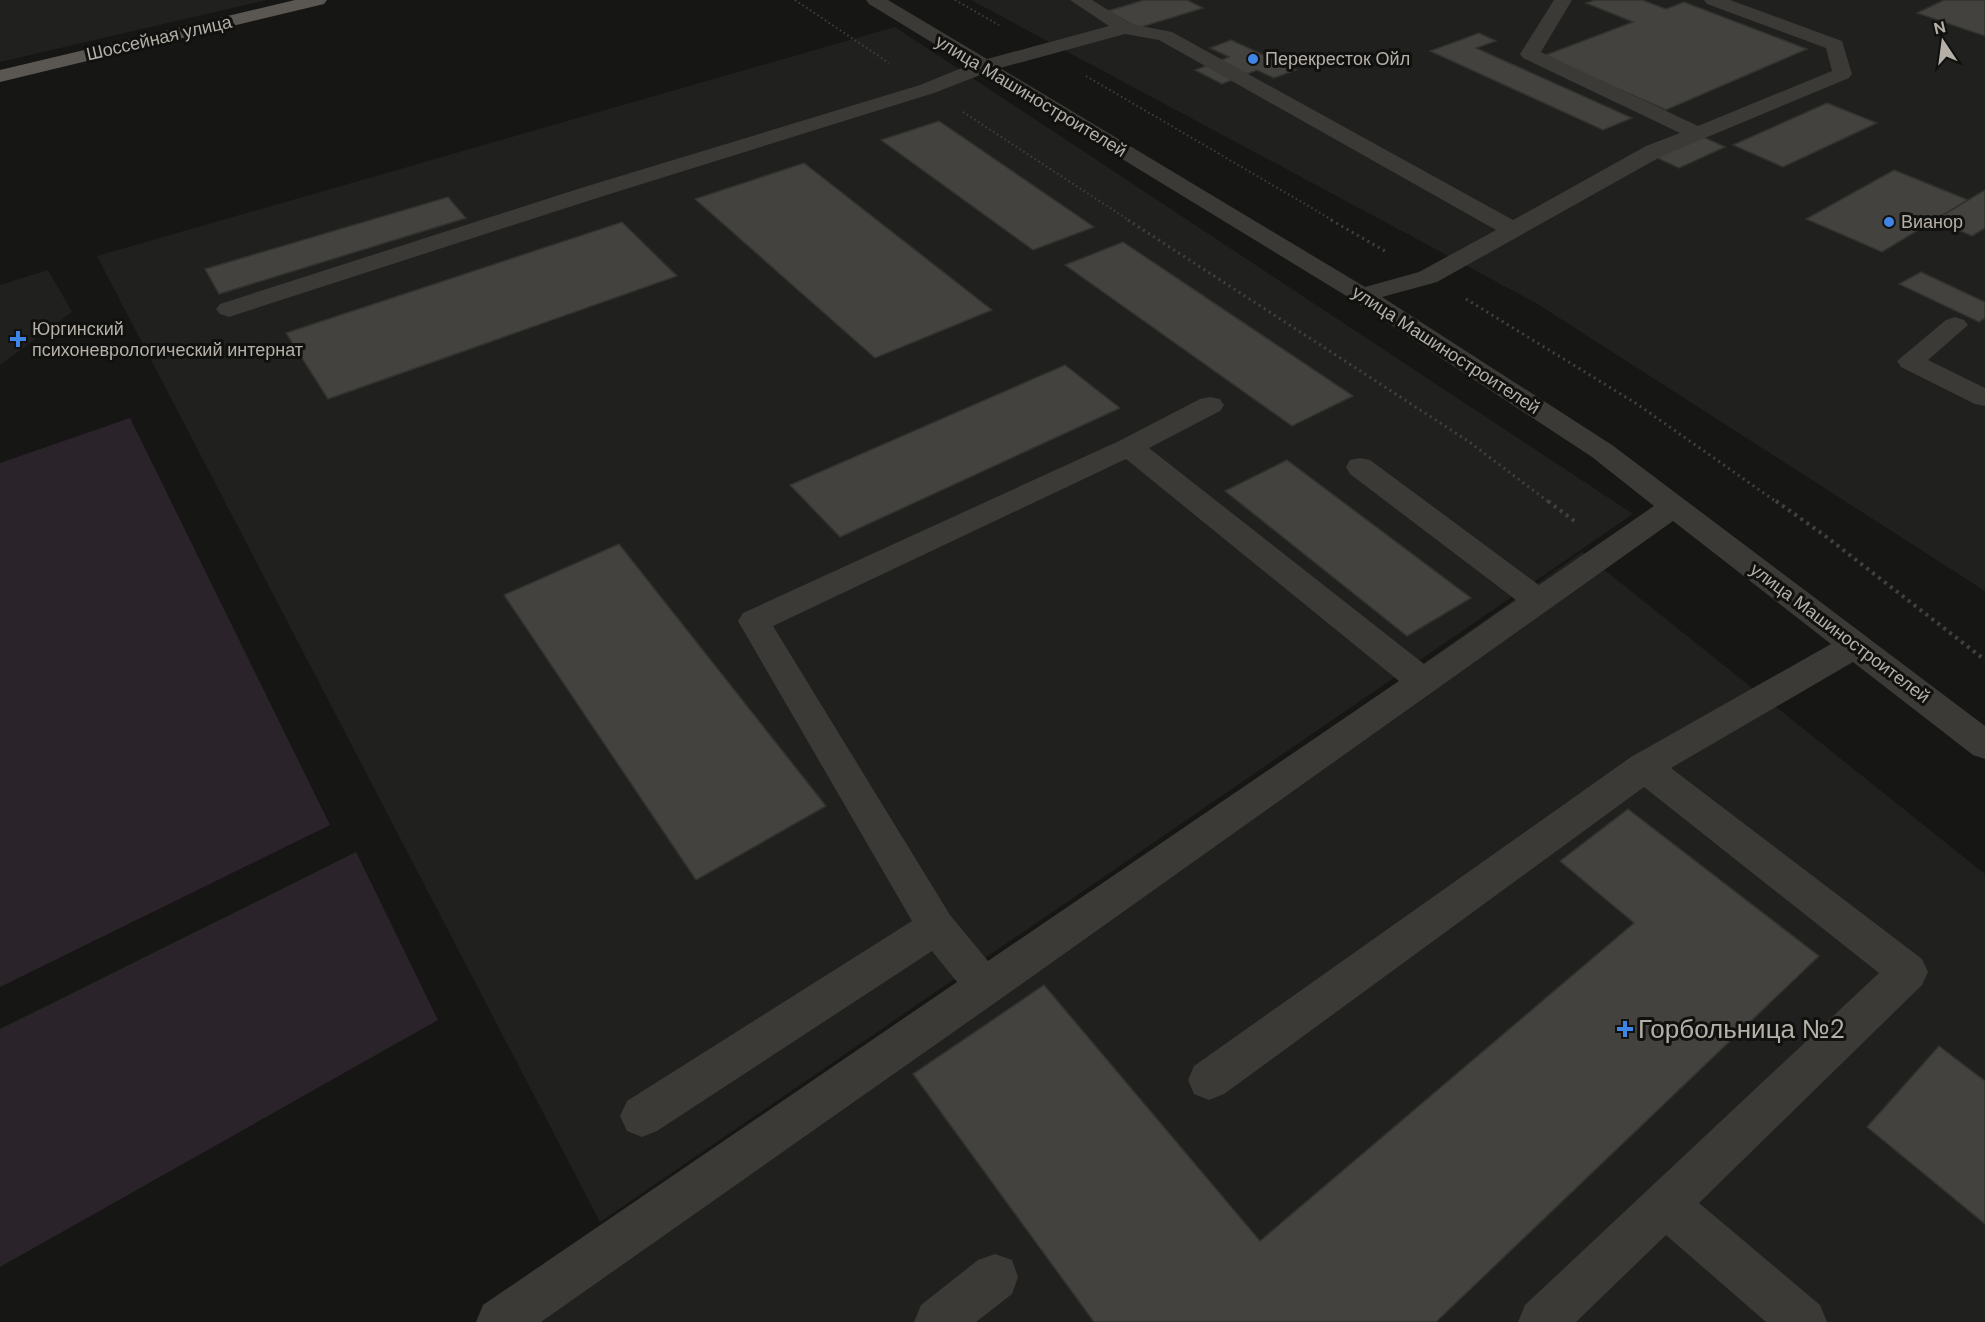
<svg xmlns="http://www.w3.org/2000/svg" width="1985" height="1322" font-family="'DM Sans',sans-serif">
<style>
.built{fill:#20201e}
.green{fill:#2b232a}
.building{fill:#43423f;stroke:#32322f;stroke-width:1.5}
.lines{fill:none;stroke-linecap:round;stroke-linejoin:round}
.path-far2{stroke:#42403c;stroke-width:2;stroke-dasharray:1.5 3;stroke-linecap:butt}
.path-far1{stroke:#42403c;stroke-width:3;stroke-dasharray:2 4;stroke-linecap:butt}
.path{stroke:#42403c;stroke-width:4;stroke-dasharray:3 4.5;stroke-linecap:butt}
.minor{fill:#3b3a36;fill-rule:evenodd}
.major{fill:#5a5752;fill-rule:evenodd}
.poi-dot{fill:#3e85e5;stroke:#111110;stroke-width:2}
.labels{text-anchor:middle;stroke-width:6;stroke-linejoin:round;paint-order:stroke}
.far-street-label{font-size:18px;fill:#b5b0a7;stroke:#111110}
.far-poi-label{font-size:18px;fill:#b5b0a7;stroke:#111110;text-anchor:start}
.near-poi-label{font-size:26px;fill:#b5b0a7;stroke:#111110;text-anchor:start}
</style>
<rect width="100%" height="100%" fill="#161614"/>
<g class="built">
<path d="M0,0H267L0,62Z"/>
<path d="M971,0H1985V591L1536,303Z"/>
<path d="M895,27L1633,514L600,1222L97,256Z"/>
<path d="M48,270L72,312L0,365V285Z"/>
<path d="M1582,552L1985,874V1322H486Z"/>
</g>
<g class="green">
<path d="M130,418L330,825L0,987V463Z"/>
<path d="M356,852L438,1020L0,1267V1029Z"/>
</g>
<g class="building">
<path d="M1144,0H1187L1203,8L1138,28L1108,11Z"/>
<path d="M1595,0H1642L1666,9L1684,2L1807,49L1666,110L1543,56L1633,22L1586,3Z"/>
<path d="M1944,0H1985V36L1917,13Z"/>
<path d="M1479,33L1496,41L1476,48L1632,118L1603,130L1430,51Z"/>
<path d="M1231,40L1296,70L1274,78L1257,70L1222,84L1195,70L1229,57L1210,48Z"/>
<path d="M1827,103L1877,123L1783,167L1733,145Z"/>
<path d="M939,121L1094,227L1033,250L881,140Z"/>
<path d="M1699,135L1725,147L1679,168L1653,156Z"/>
<path d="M804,163L992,310L875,358L695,199Z"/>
<path d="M1894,170L1968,200L1882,252L1806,219Z"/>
<path d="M1985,190V228L1972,236L1935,220Z"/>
<path d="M448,197L466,218L219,294L205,269Z"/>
<path d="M622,222L677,276L328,399L286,333Z"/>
<path d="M1123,242L1353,396L1292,426L1065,265Z"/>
<path d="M1921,272L1985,302V318L1979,322L1899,284Z"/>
<path d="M1065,365L1120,408L840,537L790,485Z"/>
<path d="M1287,460L1471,598L1407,636L1225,491Z"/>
<path d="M619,544L826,806L696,880L504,595Z"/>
<path d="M1628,809L1819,956L1436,1322H1094L913,1074L1044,985L1260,1241L1634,923L1560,861Z"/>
<path d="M1939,1046L1985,1081V1224L1867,1127Z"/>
</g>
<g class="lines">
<g class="path-far2">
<path d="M795,0L889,63"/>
<path d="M955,0L999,25"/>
<path d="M1086,76L1334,221"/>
<path d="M963,112L1130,221"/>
</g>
<g class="path-far1">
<path d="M1128,220L1468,441L1550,503"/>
<path d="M1331,220L1385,251"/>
<path d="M1466,299L1637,404L1778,503"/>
</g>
<g class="path">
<path d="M1548,501L1577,523"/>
<path d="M1776,501L1824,535L1985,660"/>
</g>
<g class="minor">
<path d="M866,0H888L987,59L1109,26L1070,0H1092L1131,24L1172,32L1513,220L1646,146L1680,133L1523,58L1520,54L1554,0H1572L1541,52L1698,126L1832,71L1826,48L1707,4L1704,0H1730L1842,41L1852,74L1849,78L1662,156L1437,282L1382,297L1612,445L1985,726V759L1973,755L1853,662L1671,768L1922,959L1928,972L1922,985L1699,1203L1820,1305L1827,1322H1766L1666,1235L1576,1322H1518L1525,1305L1879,973L1644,787L1224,1094L1209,1100L1194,1094L1188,1080L1194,1066L1631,757L1831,644L1673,521L999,1000L541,1322H476L483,1305L957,982L932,951L657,1131L642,1137L627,1131L620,1116L627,1101L912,921L738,621L743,613L1119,441L1200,399L1210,397L1220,399L1224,405L1220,411L1149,448L1424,664L1516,600L1350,474L1346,467L1350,460L1360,458L1370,460L1539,585L1654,506L1592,457L1353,300L983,74L934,93L597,198L238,314L229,317L220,314L216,309L220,304L581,188L920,85L969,65L869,4ZM1125,34L1159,40L1496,230L1419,272L1365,287L1000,68ZM1126,459L1399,681L988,961L950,915L773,626Z"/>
<path d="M1955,317L1964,320L1968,325L1928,360L1985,388V406L1975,404L1901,367L1897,361L1946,320Z"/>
<path d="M995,1254L1012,1260L1018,1277L1012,1294L976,1322H914L921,1305L978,1260Z"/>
</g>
<path class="major" d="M295,0H327L324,4L0,82V70Z"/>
</g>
<g class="poi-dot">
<circle cx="1253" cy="59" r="6"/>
<circle cx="1889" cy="222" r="6"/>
<path d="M15 330h6v6h6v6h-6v6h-6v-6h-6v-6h6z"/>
<path d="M1622 1020h6v6h6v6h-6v6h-6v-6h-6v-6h6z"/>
</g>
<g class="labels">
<g class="far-street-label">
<text transform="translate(159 38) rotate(-13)" y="6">Шоссейная улица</text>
<text transform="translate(1031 96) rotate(31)" y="6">улица Машиностроителей</text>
<text transform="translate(1446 350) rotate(33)" y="6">улица Машиностроителей</text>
<text transform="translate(1840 633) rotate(37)" y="6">улица Машиностроителей</text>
</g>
<g class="far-poi-label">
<text x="1265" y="65">Перекресток Ойл</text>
<text x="1901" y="228">Вианор</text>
<text x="32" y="335">Юргинский<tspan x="32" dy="21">психоневрологический интернат</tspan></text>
</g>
<g class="near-poi-label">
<text x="1638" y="1038">Горбольница №2</text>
</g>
</g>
<g transform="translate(1943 42) rotate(347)" stroke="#111110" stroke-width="4.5" paint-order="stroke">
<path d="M0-4.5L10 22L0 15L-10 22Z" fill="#b5b0a7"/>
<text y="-9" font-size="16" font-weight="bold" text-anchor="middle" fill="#b5b0a7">N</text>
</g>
</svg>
